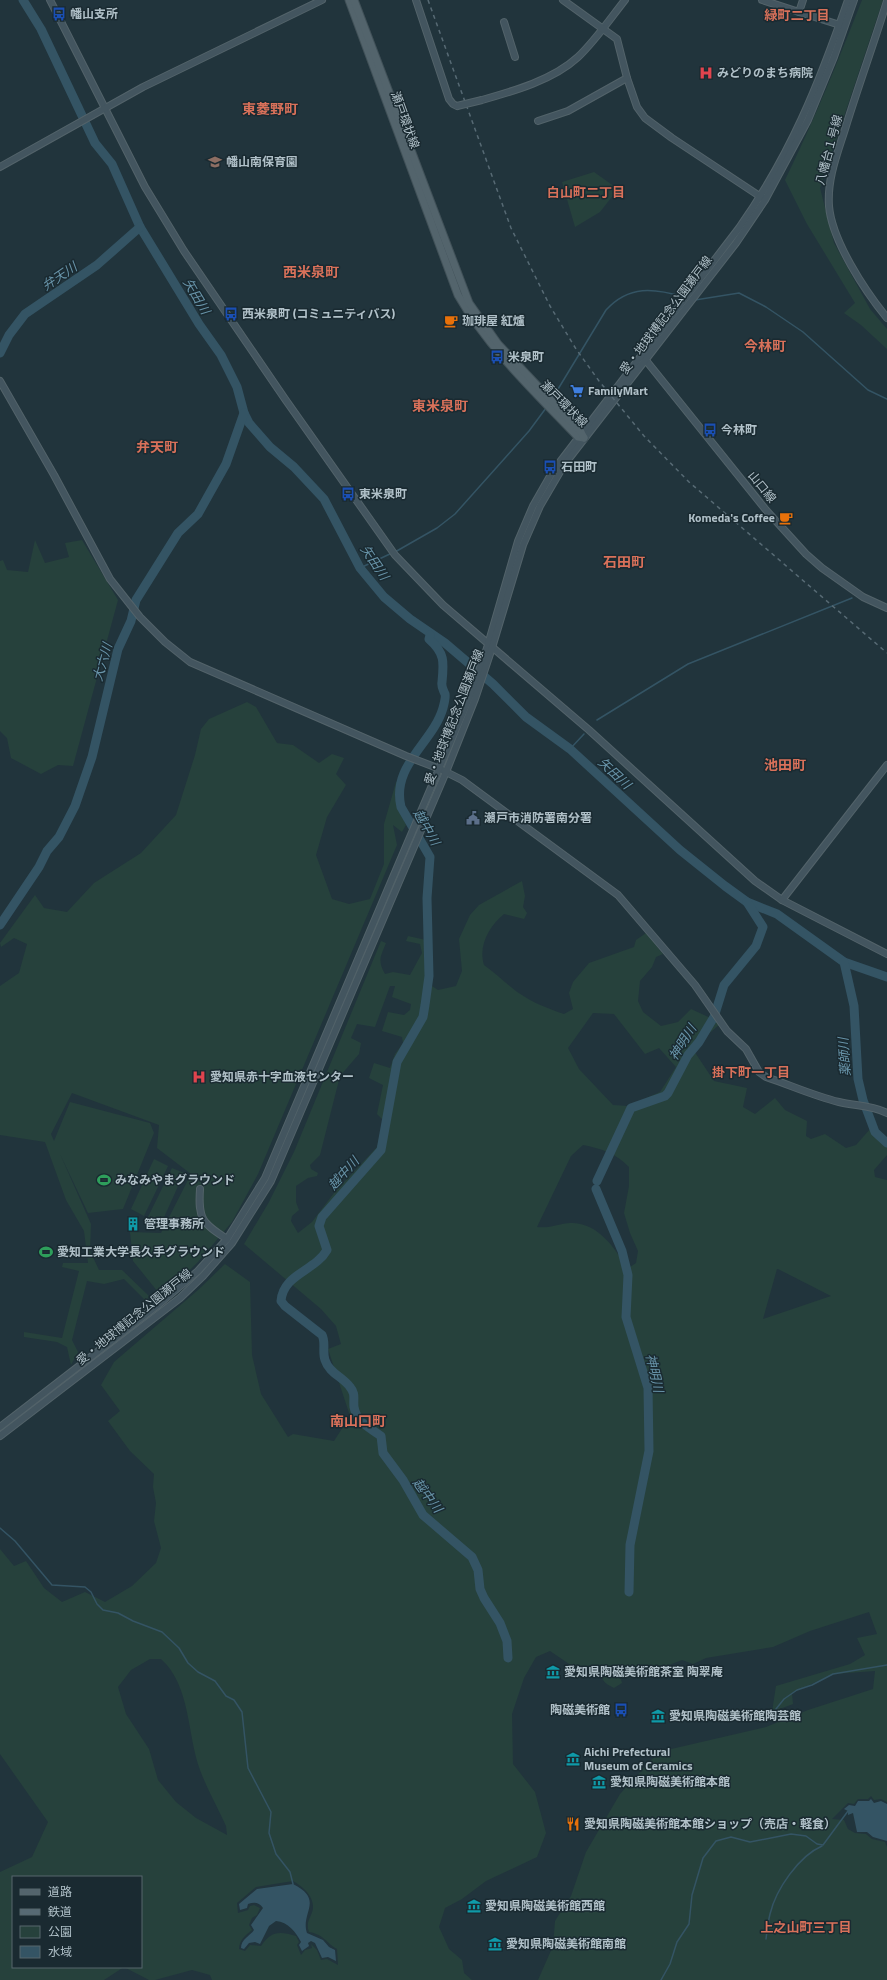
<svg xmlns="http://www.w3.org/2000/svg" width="887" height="1980" font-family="'Titillium Web','Noto Sans JP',sans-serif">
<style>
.green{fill:#26413c;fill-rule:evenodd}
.water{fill:#345464}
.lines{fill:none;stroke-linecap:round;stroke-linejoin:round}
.stream{stroke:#345464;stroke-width:1.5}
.river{stroke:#345464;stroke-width:9}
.secondary-casing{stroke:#53636a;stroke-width:8}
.primary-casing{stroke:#415158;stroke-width:9}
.secondary{stroke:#43555f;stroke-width:6}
.primary{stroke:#53646c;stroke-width:7}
.rail{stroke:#576a74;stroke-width:1.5;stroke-dasharray:4 4;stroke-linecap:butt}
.secondary-bridge-casing{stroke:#53636a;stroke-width:8;stroke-linecap:butt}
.secondary-bridge{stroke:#43555f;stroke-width:6}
.labels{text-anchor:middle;stroke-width:3;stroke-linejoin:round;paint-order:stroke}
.poi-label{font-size:12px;font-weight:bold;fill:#b0c0c8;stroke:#1a2a31;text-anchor:start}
.street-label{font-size:12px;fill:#b0c0c8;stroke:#1a2a31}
.neighbourhood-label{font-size:13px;font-weight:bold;fill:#d9715a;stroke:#1a2a31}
.water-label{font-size:13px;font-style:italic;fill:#6894a9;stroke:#1a2a31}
.quarter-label{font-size:14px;font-weight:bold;fill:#d9715a;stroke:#1a2a31}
</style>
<rect width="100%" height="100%" fill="#21343c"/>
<g class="green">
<path d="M862,0H883L820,188L834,243L870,309L887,329V349L861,325L844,313L855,303L807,224L785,180C814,121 838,61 862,0Z"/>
<path d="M594,172L618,189L600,212L575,227L562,182Z"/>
<path d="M35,540L45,563L69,557L65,543L82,540L118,600L73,766L58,765L41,774L11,758L7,738L0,731V561L3,560L7,570L28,572Z"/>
<path d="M247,702L256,707L277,743L293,745L319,763L332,754L344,758L336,774L346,785L327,817L316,855L332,899L349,904L370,899L384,864V824L396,782L400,781L397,799L406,825L402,832L393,825L397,845L258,1174L232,1222L198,1262L162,1297L133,1261L130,1232L161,1233L191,1174L157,1148L159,1125L72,1093L51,1134L54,1141L70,1102L150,1123L154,1133L123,1209L88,1213L60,1154L91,1224L90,1251L99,1270H122L149,1296L146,1301L124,1279L104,1284L87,1281L72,1340L78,1352L71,1365L67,1347L57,1342L24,1337V1332L62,1338L79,1271L62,1267L63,1263H88L84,1231L66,1200L45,1142L0,1135V986L19,973L27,944L14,938L1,947L0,943L35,895L44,908L67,912L94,883L141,853L176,815L195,755L201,729L209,719Z"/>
<path d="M522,881L525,896L523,907L527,913L524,919L504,914C489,926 478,946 484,965C494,972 502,980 511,987C526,1000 546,1008 564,1014L573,1009L569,993L573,982L589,963L634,947L636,940L646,933L663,954L656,957L652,967L640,981L638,1001L643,1012L661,1026L678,1022L691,1009L717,1021L719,1025L692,1048L714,1081L747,1088L743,1107L755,1114L775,1098L785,1110L807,1121L806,1136L811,1139L825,1134L846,1148L856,1145L871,1128L887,1142V1155L874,1170L875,1177L887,1180V1802L881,1799L874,1800L871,1796L868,1799H858L854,1804L848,1803L832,1819L844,1820L848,1829L855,1833L866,1834L872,1839L885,1842L887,1847V1980H538L553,1946L555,1921L571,1896L586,1852L620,1794L652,1759L667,1750L766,1727L808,1710L873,1689L875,1671L833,1674L792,1693L793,1704L772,1712L776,1686L850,1664L865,1655L857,1638L877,1634L869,1612L810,1631L773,1647L706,1658L693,1664L682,1660L659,1669L654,1677L639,1679L630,1666L618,1670L622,1683L614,1688C603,1683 600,1678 599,1665L589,1666L581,1672L550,1651L536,1657L524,1678L512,1714L513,1764L535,1792L546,1833L537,1857L486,1881L462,1899L445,1908L439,1927L449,1949L462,1960L464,1973L472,1980H212L210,1975L192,1970L155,1980H149L124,1967L104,1980H0V1872L32,1857L48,1822L0,1754V1549L14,1566L26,1561L44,1588L62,1602L85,1592L105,1602L132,1586L156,1563L161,1548L154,1521L156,1503L153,1487L154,1474L130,1451L108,1421L120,1411L101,1385L114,1362L198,1290L225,1264L250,1282L252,1355L261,1394L288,1437L293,1434L334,1441L350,1416L328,1349L341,1344L336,1326L321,1309L244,1244L269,1202L294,1152L381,941L386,943C381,956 377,960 385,974L393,972L410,975L422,953L420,944L406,941L408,936L426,940V982L438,990L456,986L462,971L459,939L470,915L479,905ZM390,986H395L392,997L411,1004L410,1010L404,1015L388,1012L382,1031L402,1037L403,1043L395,1054L390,1068L374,1063L369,1078L383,1085L377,1114L383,1120L377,1147L334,1193L312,1222L298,1233L291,1221L292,1216L299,1210L296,1202V1186L308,1178L317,1176L318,1173L311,1169L310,1165L320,1155L340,1076L359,1054L361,1043L351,1038L357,1024L375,1027ZM593,1013L614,1014L645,1054L659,1048L676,1067L660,1092L628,1106L613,1105L579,1069L568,1048ZM583,1145C600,1148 617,1154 629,1167V1186L624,1213L630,1233L638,1251L636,1263L627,1269C616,1249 599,1224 573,1223C561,1222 551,1229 537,1227L571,1156ZM777,1269H778L831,1296L763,1319ZM150,1659H161C191,1686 187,1735 200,1770C207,1789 218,1808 226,1826L227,1835L196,1818L176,1802L158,1780L149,1749L126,1714L118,1687L131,1670ZM13,1877H141V1967H13ZM293,1881C302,1886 314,1896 313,1908C312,1917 305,1921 309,1932C325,1935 326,1943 337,1949L338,1965L327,1959L321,1960L317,1950L311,1944L312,1948L305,1950L301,1955L297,1945L299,1942L296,1936C279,1931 271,1931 261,1946L250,1945L245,1951L239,1949C239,1940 246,1935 252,1930L249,1925L252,1918L257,1915L260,1908L254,1905L250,1906L248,1910L238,1913L237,1903L256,1887Z"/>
<path d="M154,1159L168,1166L144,1216L131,1209Z"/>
<path d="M172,1168L184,1173L161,1224L148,1217Z"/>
</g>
<g class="water">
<path d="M871,1799L874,1803L881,1801L887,1804V1841L873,1837L867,1832H857L853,1813L848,1815V1811L844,1809L849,1805L855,1806L858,1801H869Z"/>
<path d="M293,1884C325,1900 300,1913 307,1933L323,1940L329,1947L335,1950L336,1961L328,1957L322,1958L315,1943L311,1941L308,1943L309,1946L302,1951L299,1945L301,1942C296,1932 288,1922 276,1921L269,1926L260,1944L255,1942L249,1943L244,1949L241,1948C241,1939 250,1936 254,1930L251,1925L263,1908C259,1902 254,1902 248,1904L247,1908L240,1910L239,1904L257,1889Z"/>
</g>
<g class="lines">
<g class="stream">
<path d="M695,300L739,293L766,307L803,332L868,390L887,399"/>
<path d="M552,399L606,310C629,285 654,288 684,297"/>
<path d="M395,552L437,528L455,514L529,431L546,408"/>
<path d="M360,568L392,553"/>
<path d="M597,720L688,664L852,598"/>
<path d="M570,749L584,734"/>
<path d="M596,1189L597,1181"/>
<path d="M0,1528L15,1541L52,1585L85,1587L91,1592L97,1604L103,1610L118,1613L133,1621L162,1632L179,1648L188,1663L198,1672L215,1681L226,1696L234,1700L242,1712L248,1768L271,1812L269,1833L276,1854L290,1872L293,1884"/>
<path d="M776,1709L784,1699L797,1690L812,1685L833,1674L887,1665"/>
<path d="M766,1939C767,1931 768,1922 770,1914C776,1889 799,1856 822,1846"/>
<path d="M661,1980L670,1964L677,1942L689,1924L692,1895L703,1858L716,1841L731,1837L750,1842L791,1834L806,1836L817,1844L823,1845L848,1811"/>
</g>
<g class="river">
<path d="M23,0L41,29L95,143L112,164L140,227L199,324L221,355L237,387L244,413L249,423L270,447L294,467L324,499L360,568L384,597L410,619L445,643L493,684L526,717L570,749L680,850L725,886L747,902L777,914L844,962L887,977"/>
<path d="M0,353L9,335L25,314L97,265L140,227"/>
<path d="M430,635L429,639C445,653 444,662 442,682C441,687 443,689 445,694C446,697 444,704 443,708C433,743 391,765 401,807L430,857L427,898L429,976L425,1005L423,1017L397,1062L381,1150L322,1217L319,1226L327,1250C315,1271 283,1274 281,1301L285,1306L322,1335C326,1342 322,1352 325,1360C329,1373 343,1377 350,1387C356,1394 353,1399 354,1407C357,1423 369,1427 381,1436L383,1453L403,1480L423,1515L472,1557L478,1570L480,1589L484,1598L500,1623L507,1641L508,1658"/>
<path d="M0,925L39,867L47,851L59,837L75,806L92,757L118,649L131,621L136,600L178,533L198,514L226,464L244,413"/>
<path d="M844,962L854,1006L858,1079L863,1100L875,1132L887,1143"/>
<path d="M597,1181L631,1108L665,1096L668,1093L688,1055L699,1042L714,1017L724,985L756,946L763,927L747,902"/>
<path d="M596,1189L622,1251L628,1275L626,1317L648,1388L649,1451L630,1545L629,1592"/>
</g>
<g class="secondary-casing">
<g id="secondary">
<path d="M50,0L145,187L184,251L285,399L395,555L443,605L589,730L755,881L782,900L887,954"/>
<path d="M416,0L449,99L453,104L457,106"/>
<path d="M762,0L799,12L803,0"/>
<path d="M887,1C874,43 859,84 846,126C838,152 827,178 829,206C832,241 865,291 887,318"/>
<path d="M799,12L843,26"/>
<path d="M504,22L515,57"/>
<path d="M627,78L637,107L645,118L672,138L764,199"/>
<path d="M482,100C514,91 553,80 578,57C595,41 610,19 625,0"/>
<path d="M538,121L568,111L627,78L617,39L563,0"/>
<path d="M0,167L143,87L322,0"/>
<path d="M644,358L766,510L806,554L822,568L863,597L887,608"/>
<path d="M0,381L54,475L110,579L140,617L165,642L190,662L406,756L440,769L462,780L618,895L695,985L727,1031L746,1049L759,1072L766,1077C790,1085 814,1096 839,1102C855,1106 872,1105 887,1113"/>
<path d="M782,900L887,765"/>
<path d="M200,1189C198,1219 202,1223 227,1239"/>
<path d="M0,1427L158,1305L198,1271L227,1239L265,1178L470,696L487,648L518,541L533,506L553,471L739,228C791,154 819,84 848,0"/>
<path d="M0,1436L180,1298L203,1276L232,1243L271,1181L446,772L475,699L491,651L523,545L540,506L564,465L736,243L765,200L808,120L834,57L854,0"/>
</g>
</g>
<g class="primary-casing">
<g id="primary">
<path d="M349,0L458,295C489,349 535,392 578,437L584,438"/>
<path d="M354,0L469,303L498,344L581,432L584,438"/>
</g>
</g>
<use href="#secondary" class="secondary"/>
<use href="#primary" class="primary"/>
<path class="rail" d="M428,0L511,228L550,306L576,349L599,381L644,436L689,482L887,653"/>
<g class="secondary-bridge-casing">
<path id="secondary-bridge" d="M457,106L482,100"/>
</g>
<use href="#secondary-bridge" class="secondary-bridge"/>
</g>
<defs>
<g id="bus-bare" transform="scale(1.08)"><path d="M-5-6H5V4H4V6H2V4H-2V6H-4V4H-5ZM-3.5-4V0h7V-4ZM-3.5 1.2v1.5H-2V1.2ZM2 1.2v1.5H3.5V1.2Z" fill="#1a4fb4" stroke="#1a2a31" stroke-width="2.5" paint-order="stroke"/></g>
<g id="hospital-bare" transform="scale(1.08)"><path d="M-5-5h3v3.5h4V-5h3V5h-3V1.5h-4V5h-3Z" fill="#e0444e" stroke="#1a2a31" stroke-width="2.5" paint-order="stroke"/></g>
<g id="school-bare" transform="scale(1.08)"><path d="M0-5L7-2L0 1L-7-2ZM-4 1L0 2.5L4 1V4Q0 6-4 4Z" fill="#8d6e63" stroke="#1a2a31" stroke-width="2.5" paint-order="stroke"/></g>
<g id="cafe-bare" transform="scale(1.08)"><path d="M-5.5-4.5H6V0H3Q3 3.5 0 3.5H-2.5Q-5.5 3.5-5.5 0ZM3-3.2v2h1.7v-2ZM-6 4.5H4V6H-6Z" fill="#e8710a" stroke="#1a2a31" stroke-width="2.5" paint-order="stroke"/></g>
<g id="supermarket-bare" transform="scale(1.08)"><path d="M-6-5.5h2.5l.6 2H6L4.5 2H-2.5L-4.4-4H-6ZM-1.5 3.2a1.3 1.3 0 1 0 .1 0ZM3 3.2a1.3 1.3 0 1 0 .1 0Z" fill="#3f7fe0" stroke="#1a2a31" stroke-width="2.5" paint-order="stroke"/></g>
<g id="civic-bare" transform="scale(1.08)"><path d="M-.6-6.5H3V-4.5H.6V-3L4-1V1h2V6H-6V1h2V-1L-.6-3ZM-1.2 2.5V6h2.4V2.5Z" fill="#5c6f8a" stroke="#1a2a31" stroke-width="2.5" paint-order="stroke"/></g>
<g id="stadium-bare" transform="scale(1.08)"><path d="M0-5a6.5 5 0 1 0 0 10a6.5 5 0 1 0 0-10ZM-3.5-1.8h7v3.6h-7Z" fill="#2e9e5b" stroke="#1a2a31" stroke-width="2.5" paint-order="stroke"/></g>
<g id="building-bare" transform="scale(1.08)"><path d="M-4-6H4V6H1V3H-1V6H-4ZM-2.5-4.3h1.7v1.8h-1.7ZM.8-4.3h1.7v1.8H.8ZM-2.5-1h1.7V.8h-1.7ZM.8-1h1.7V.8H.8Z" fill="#0f9aa8" stroke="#1a2a31" stroke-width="2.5" paint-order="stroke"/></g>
<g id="museum-bare" transform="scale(1.08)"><path d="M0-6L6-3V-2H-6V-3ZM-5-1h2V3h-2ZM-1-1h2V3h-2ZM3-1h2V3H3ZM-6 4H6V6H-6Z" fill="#0f9aa8" stroke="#1a2a31" stroke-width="2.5" paint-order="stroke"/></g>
<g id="restaurant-bare" transform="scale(1.08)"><path d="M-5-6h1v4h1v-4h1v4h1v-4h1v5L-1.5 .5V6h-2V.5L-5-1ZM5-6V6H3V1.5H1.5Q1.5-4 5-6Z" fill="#e8710a" stroke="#1a2a31" stroke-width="2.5" paint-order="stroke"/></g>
</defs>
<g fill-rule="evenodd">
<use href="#bus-bare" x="59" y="14"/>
<use href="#hospital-bare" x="706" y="73"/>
<use href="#school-bare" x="215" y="162"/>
<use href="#bus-bare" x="231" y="314"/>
<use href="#cafe-bare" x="451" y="321"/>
<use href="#bus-bare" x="497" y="357"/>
<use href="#supermarket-bare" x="577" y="391"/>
<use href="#bus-bare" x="710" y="430"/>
<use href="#bus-bare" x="550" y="467"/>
<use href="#bus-bare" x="348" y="494"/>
<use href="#cafe-bare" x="786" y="518"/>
<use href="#civic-bare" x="473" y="818"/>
<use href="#hospital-bare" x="199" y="1077"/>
<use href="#stadium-bare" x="104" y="1180"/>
<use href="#building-bare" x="133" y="1224"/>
<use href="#stadium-bare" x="46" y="1252"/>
<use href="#museum-bare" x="553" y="1672"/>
<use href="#bus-bare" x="621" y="1710"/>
<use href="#museum-bare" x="658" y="1716"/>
<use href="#museum-bare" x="573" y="1759"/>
<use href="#museum-bare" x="599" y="1782"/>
<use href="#restaurant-bare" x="573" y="1824"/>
<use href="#museum-bare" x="474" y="1906"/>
<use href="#museum-bare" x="495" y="1944"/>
</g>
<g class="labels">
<g class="poi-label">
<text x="70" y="18">幡山支所</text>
<text x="717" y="77">みどりのまち病院</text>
<text x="226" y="166">幡山南保育園</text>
<text x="242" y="318">西米泉町 (コミュニティバス)</text>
<text x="462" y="325">珈琲屋 紅爐</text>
<text x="508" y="361">米泉町</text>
<text x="588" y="395">FamilyMart</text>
<text x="721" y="434">今林町</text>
<text x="561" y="471">石田町</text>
<text x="359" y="498">東米泉町</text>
<text x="775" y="522" text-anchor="end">Komeda's Coffee</text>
<text x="484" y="822">瀬戸市消防署南分署</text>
<text x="210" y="1081">愛知県赤十字血液センター</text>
<text x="115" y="1184">みなみやまグラウンド</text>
<text x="144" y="1228">管理事務所</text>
<text x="57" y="1256">愛知工業大学長久手グラウンド</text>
<text x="564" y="1676">愛知県陶磁美術館茶室 陶翠庵</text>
<text x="610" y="1714" text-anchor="end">陶磁美術館</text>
<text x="669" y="1720">愛知県陶磁美術館陶芸館</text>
<text x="584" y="1756">Aichi Prefectural<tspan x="584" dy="14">Museum of Ceramics</tspan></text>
<text x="610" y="1786">愛知県陶磁美術館本館</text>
<text x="584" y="1828">愛知県陶磁美術館本館ショップ（売店・軽食）</text>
<text x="485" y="1910">愛知県陶磁美術館西館</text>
<text x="506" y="1948">愛知県陶磁美術館南館</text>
</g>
<g class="street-label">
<text transform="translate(405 120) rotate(70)" y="4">瀬戸環状線</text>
<text transform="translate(829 150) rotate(-75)" y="4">八幡台１号線</text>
<text transform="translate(666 315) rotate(-53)" y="4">愛・地球博記念公園瀬戸線</text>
<text transform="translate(564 404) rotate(45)" y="4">瀬戸環状線</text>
<text transform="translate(762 487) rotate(51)" y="4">山口線</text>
<text transform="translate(454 717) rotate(-69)" y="4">愛・地球博記念公園瀬戸線</text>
<text transform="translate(134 1317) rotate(-39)" y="4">愛・地球博記念公園瀬戸線</text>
</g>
<g class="neighbourhood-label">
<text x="797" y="20">緑町二丁目</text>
<text x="586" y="197">白山町二丁目</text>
<text x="751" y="1077">掛下町一丁目</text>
<text x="806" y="1932">上之山町三丁目</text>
</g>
<g class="water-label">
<text transform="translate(59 276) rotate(-34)" y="5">弁天川</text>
<text transform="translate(197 296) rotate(59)" y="5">矢田川</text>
<text transform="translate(375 562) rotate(56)" y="5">矢田川</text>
<text transform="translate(102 662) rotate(-74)" y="5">大六川</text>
<text transform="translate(615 773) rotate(43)" y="5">矢田川</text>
<text transform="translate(427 827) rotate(60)" y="5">越中川</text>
<text transform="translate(682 1042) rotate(-58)" y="5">神明川</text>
<text transform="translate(844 1057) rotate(-94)" y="5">薬師川</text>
<text transform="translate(343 1173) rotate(-48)" y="5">越中川</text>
<text transform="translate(655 1373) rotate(77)" y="5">神明川</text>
<text transform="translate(428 1495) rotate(53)" y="5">越中川</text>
</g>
<g class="quarter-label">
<text x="270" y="114">東菱野町</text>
<text x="311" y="277">西米泉町</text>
<text x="765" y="351">今林町</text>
<text x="440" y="411">東米泉町</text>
<text x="157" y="452">弁天町</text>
<text x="624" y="567">石田町</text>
<text x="785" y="770">池田町</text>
<text x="358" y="1426">南山口町</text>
</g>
</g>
<rect x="12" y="1876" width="130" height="92" fill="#1a2a31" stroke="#56666d"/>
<rect x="20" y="1889" width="20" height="6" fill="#53646c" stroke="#56666d"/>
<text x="48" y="1896" font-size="12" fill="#b0c0c8">道路</text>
<rect x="20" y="1909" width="20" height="6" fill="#576a74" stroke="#56666d"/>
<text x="48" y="1916" font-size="12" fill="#b0c0c8">鉄道</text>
<rect x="20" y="1926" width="20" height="12" fill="#26413c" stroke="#56666d"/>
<text x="48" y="1936" font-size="12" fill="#b0c0c8">公園</text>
<rect x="20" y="1946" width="20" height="12" fill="#345464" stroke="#56666d"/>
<text x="48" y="1956" font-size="12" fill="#b0c0c8">水域</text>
</svg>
